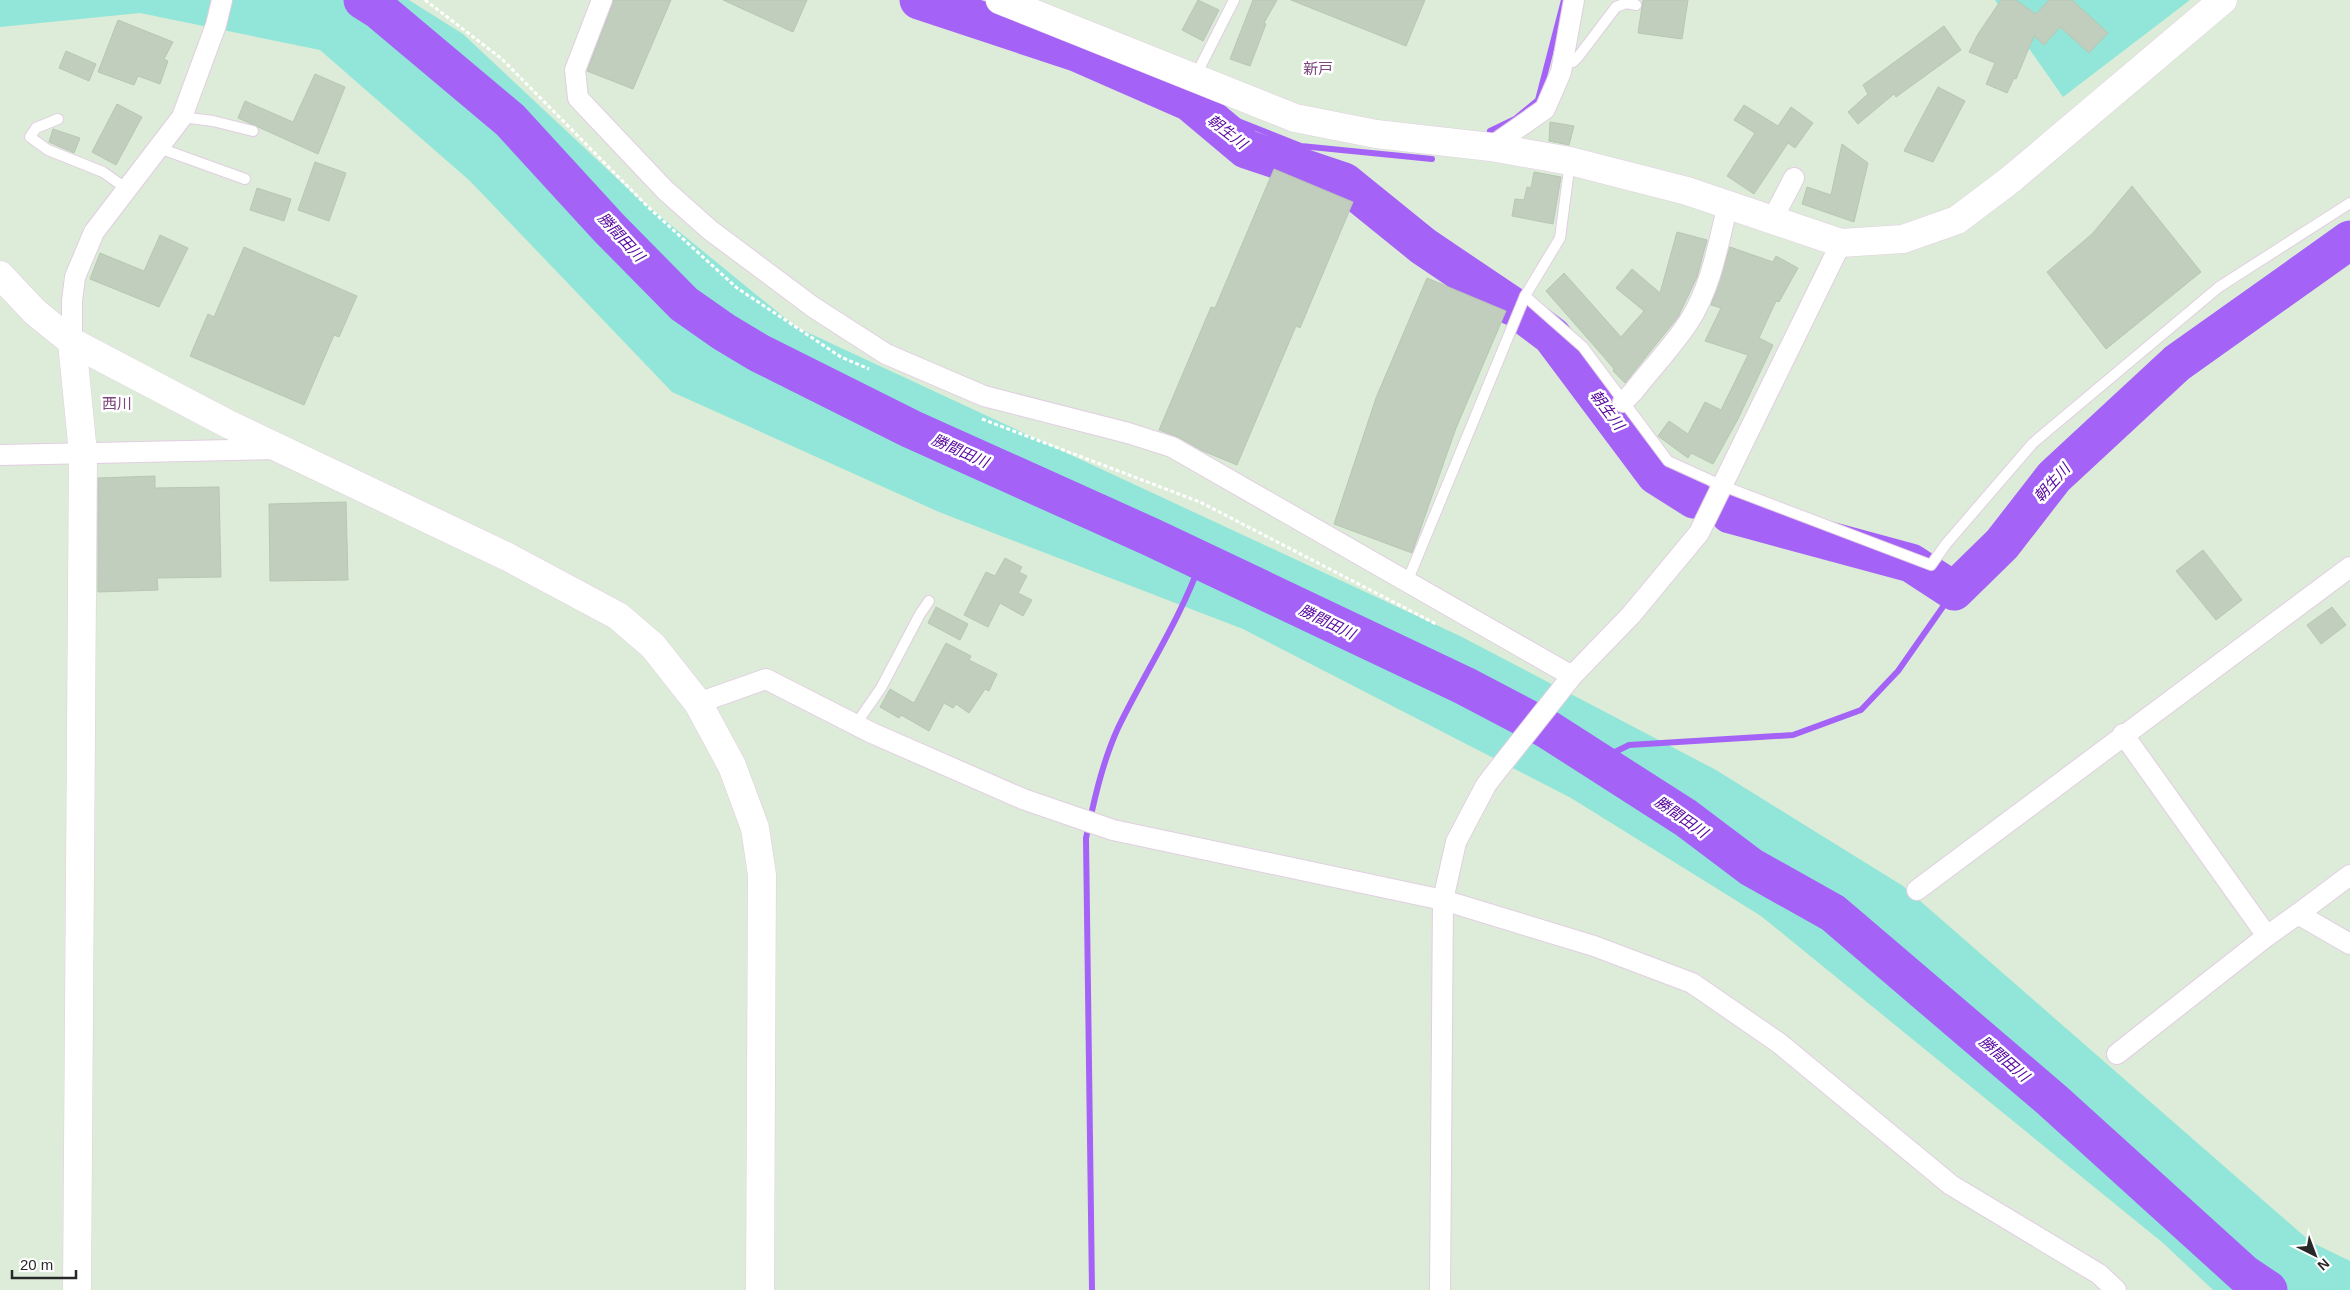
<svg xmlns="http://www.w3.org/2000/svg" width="2350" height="1290" font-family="Helvetica,'Noto Sans JP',sans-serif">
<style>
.green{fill:#91e6d9}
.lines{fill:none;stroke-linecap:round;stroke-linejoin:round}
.stream{stroke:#a463f6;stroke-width:6}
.river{stroke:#a463f6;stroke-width:39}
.building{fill:#c1cebe;stroke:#b6c7b2}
.lane-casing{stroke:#e2cee2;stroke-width:12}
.street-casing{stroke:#e2cee2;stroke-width:22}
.secondary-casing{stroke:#e2cee2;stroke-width:29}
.path{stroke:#fff;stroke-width:3;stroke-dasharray:4 2.5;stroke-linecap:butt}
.lane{stroke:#fff;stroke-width:10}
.street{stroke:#fff;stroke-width:20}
.secondary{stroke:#fff;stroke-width:28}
.labels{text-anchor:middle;stroke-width:5;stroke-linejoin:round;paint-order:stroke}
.neighbourhood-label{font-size:15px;fill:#7b467b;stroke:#fff}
.water-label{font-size:15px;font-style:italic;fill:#56059f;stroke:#fff}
</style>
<rect width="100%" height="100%" fill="#ddecd8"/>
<g class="green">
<path d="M0,0H409L463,34L639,199L796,327L1460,636L1716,770L1903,886L2311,1242L2350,1261V1290H2213L2163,1243L1761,916L1571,798L1243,629L939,512L672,392L470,181L320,50L140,13L0,27Z"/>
<path d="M1995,0H2190L2063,97Z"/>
</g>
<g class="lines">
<g class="stream">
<path d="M1190,102L1301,146L1432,159"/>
<path d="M1490,131L1515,119L1538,100L1564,0"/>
<path d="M1597,761L1629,745L1793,735L1861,710L1898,671L1954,591"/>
<path d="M1092,1290L1086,838C1094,801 1102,763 1118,728C1145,672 1180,620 1201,561"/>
</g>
<g class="river">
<path d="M363,0L379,10L510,120L609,228L684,304L724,332L759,353L911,429L1151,537L1465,686L1547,729L1686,818L1751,867L1833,913L2052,1100L2244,1274L2268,1290"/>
<path d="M919,0L1076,52L1190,102L1246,149L1344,182L1423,246L1512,306"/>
<path d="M1524,315L1552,336L1656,475L1694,499"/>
<path d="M1730,514L1911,563L1954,591L2002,544L2054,477L2177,363L2350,240"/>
</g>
</g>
<g class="building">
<path d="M614,0H671L633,89L587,71Z"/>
<path d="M723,0H807L793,32Z"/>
<path d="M1198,0L1219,10L1203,41L1182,30Z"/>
<path d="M1253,0H1277L1264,23L1266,24L1250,66L1230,59Z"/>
<path d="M1291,0H1425L1406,46Z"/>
<path d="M1643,0H1688L1682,39L1638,33Z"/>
<path d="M2001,0H2016L2036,14L2049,0H2072L2108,33L2089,53L2060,27L2044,45L2034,36L2016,79L2014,78L2007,93L1986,84L1995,63L1969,52L1978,34Z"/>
<path d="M118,20L173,42L164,59L168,61L160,84L138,76L134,85L98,72Z"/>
<path d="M1944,26L1961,50L1896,97L1894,94L1858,124L1848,112L1868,94L1863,85Z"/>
<path d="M66,51L96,64L89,81L59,68Z"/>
<path d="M315,74L345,87L318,154L238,118L245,101L293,122Z"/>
<path d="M1938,87L1965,101L1933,162L1904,151Z"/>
<path d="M117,104L142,117L116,165L92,152Z"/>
<path d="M1744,105L1778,126L1791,107L1813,123L1795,148L1788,143L1754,194L1727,176L1755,133L1734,120Z"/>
<path d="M1550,122L1574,126L1569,145L1549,141Z"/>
<path d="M53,129L80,138L74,153L49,142Z"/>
<path d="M1842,144L1868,163L1854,222L1802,204L1807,187L1831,195Z"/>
<path d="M315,162L346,173L329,221L298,210Z"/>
<path d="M1274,169L1353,202L1300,328L1296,326L1237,465L1203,451L1178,437L1159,430L1211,307L1215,308Z"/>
<path d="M1534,172L1561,177L1553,224L1512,216L1515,199L1524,200L1527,187L1531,188Z"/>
<path d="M2132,186L2201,272L2106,349L2047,272L2092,234Z"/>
<path d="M257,188L291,199L284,221L250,210Z"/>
<path d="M1677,232L1707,240L1697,277L1678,317L1625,383L1613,371L1614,369L1603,356L1546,291L1564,273L1621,337L1644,311L1616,288L1632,269L1660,293Z"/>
<path d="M160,235L188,248L159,307L90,279L100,253L144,271Z"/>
<path d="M244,247L357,296L339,337L334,335L304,405L190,356L208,314L214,317Z"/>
<path d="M1730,247L1773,262L1776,256L1798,268L1779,302L1776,301L1759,338L1773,345L1738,419L1713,464L1691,453L1688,458L1658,436L1669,421L1688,434L1705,402L1721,410L1748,355L1705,341L1721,308L1711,305Z"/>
<path d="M1427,278L1506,311L1456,428L1412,553L1334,524L1376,398Z"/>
<path d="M155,476V488L219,487L221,577L157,578L158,590L98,592V478Z"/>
<path d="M346,502L348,580L270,581L269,504Z"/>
<path d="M2203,550L2242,600L2216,620L2176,571Z"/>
<path d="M1005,558L1022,567L1019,572L1027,576L1018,593L1032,600L1023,616L1000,603L988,627L964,615L986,572L995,576Z"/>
<path d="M936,607L968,624L960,640L928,623Z"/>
<path d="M2332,607L2346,625L2321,644L2307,625Z"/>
<path d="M946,643L971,656L969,660L997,674L989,691L985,689L969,713L956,704L953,708L944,703L929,731L901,715L899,718L880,707L890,689L914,703Z"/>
</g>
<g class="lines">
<g class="lane-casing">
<g id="lane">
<path d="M1563,63L1573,62L1578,57L1616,7L1626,3L1636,5"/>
<path d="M1195,77L1234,0"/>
<path d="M182,117L213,121L253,131"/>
<path d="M58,119L36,128L30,137L48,150L103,172L127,189"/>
<path d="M159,148L245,179"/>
<path d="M1570,162L1560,238L1525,296L1583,347L1668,461L1723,486L1931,565L1946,544L2033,443L2219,287L2350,203"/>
<path d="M1407,582L1525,296"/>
<path d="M856,724L881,688L920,614L929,601"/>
</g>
</g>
<g class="street-casing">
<g id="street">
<path d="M602,0L575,70L578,98L665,190L710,230L813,307L886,354L984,396L1128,433L1172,447L1572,676"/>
<path d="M1491,147L1545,109L1561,72L1574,0"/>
<path d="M1773,218L1794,178"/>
<path d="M72,342V301L75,277L94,232L182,117L216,25L222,0"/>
<path d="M1623,402L1633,392C1651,369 1672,347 1688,323C1711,288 1718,245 1728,204"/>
<path d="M0,455L276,449"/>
<path d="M698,703L766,679L872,733L1023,799L1113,830L1443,900L1594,946L1692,983L1779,1043L1951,1185L2099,1274L2116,1290"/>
<path d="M2123,734L2267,936"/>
<path d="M1917,890L2350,567"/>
<path d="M2298,914L2350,875"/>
<path d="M2117,1054L2267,936L2298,914L2350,944"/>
<path d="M1440,1290L1443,900L1456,842L1486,785L1496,772L1572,676L1631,615L1699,533L1841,243"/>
</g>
</g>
<g class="secondary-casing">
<g id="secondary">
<path d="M1000,0L1295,118L1376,134L1491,147L1570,161L1687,191L1841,243L1903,239L1957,220L2010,180L2223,0"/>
<path d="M0,275L35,312L72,342L228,424L508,557L618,616L653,646L698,703L732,766L755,828L762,875L760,1290"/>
<path d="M72,342L83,453L77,1290"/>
</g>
</g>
<g class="path">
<path d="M425,0L502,59L648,207L737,288L841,357L869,369"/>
<path d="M982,419L1200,502L1436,624"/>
</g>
<use href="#lane" class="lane"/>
<use href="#street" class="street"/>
<use href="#secondary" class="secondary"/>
</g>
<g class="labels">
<g class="neighbourhood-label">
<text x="1318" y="74">新戸</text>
<text x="117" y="409">西川</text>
</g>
<g class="water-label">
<text transform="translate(1227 132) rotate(38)" y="5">朝生川</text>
<text transform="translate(621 237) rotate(47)" y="5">勝間田川</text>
<text transform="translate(1607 410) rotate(53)" y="5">朝生川</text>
<text transform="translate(960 451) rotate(24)" y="5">勝間田川</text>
<text transform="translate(2052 483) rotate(-48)" y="5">朝生川</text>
<text transform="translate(1327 622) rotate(26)" y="5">勝間田川</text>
<text transform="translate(1681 817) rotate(35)" y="5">勝間田川</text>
<text transform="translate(2004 1059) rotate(41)" y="5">勝間田川</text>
</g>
</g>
<g transform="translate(2315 1255) rotate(138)" stroke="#ffffff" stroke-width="4" paint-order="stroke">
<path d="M0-4L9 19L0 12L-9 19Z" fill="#282828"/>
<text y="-8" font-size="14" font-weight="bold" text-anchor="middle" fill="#282828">N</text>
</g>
<path d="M12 1270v8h64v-8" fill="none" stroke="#282828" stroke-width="2.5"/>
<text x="20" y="1270" font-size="15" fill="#282828" stroke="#ffffff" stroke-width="4" paint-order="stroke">20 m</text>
</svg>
